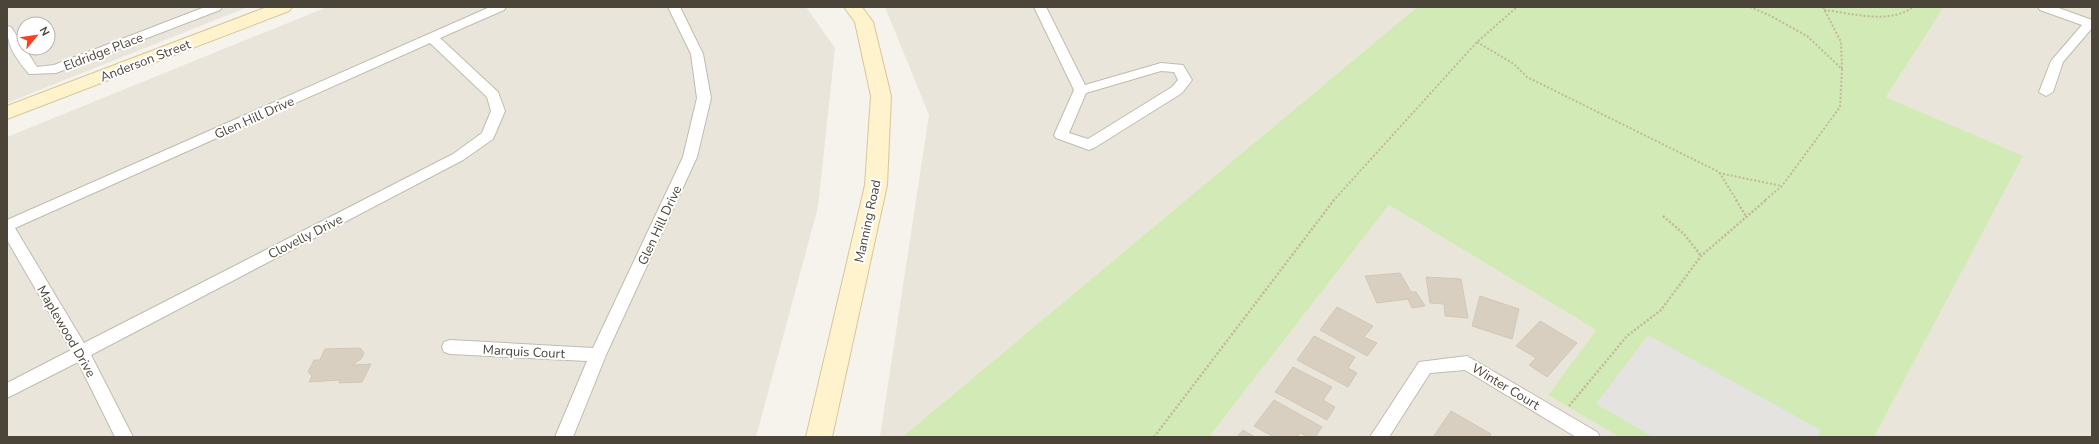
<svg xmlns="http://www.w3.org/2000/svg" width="2099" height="444" font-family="'Nunito Sans',sans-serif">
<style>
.residential{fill:#eae5da;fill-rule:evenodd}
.green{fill:#d2eab5}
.parking{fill:#e5e3e0}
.building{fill:#d8cfc1;stroke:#d3c7b4}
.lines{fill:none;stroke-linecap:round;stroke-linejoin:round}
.street-casing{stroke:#c2bbae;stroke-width:2}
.secondary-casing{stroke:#d6c79b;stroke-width:2}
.path-far1{stroke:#c4b79f;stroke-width:2;stroke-dasharray:2 2;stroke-linecap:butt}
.path{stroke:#c4b79f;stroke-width:2.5;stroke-dasharray:2 2;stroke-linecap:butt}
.street{fill:#fff;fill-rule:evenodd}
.secondary{fill:#fff3cd;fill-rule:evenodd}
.labels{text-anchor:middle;stroke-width:4;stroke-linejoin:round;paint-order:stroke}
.street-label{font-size:13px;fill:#4b4439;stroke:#fff}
</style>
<rect width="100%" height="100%" fill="#f6f3ec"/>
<g class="residential">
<path d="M7,7H248L7,103ZM24,24H48V48H24Z"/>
<path d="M327,7H806L835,48L818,207L756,437H7V137Z"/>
<path d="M885,7H1417L902,437H880L929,115Z"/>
<path d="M1944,7H2092V437H1874L2022,156L1886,97Z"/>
<path d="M1389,205L1596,330L1548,395L1619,437H1209Z"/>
</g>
<path class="green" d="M1417,7H1944L1886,97L2023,156L1874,437H1619L1548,395L1596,330L1389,205L1209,437H902Z"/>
<path class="parking" d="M1648,335L1821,430L1818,437H1653L1596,404Z"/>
<g class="building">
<path d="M1400,273L1411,292H1416L1425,306L1412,308L1408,299L1377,303L1365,276Z"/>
<path d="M1426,277L1461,279L1468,318L1445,316L1444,304L1430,303Z"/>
<path d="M1480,296L1519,309L1512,339L1472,326Z"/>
<path d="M1337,307L1373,326L1364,337L1377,343L1367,356L1320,330Z"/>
<path d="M1540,321L1577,343L1547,377L1529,365L1536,358L1516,346Z"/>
<path d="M1314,336L1355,357L1348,368L1357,373L1348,387L1297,360Z"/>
<path d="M360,348L364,353L361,359L352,365L371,364L362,382L339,383L340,380L309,382L312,376L308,372L314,360H320L325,349Z"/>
<path d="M1293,367L1332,387L1323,400L1335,407L1327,420L1275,392Z"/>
<path d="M1274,400L1322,427L1315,437H1309L1300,433L1297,437H1274L1254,426Z"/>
<path d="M1451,411L1491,434L1489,437H1433Z"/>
<path d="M1243,430L1255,437H1237Z"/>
</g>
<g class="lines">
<g class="street-casing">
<g id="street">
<path d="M205,7H222L220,10L56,73L29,74C16,58 7,47 7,26L11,27L37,67L54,65Z"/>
<path d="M490,7H506L504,10L440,38L498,92L505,111L493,139L463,160L91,355L133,437H115L78,362L7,398V383L71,350L7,240V220ZM430,43L487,97L491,111L482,133L453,154L84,343L15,228Z"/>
<path d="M668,7H680L703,54L711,98L697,157L606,355L573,437H555L587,361L450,354L444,352L442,347L444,342L450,340L593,348L683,157L697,98L691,54Z"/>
<path d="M1034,7H1046L1085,85L1161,63L1183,65L1192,80L1182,93L1094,148L1089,150L1056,138L1054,135L1074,90ZM1161,71L1174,72L1178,80L1172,87L1088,139L1069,133L1086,93Z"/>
<path d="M2038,7H2056L2092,20V28L2063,62L2053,92L2046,96L2039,92L2051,61L2082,25L2040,10Z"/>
<path d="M1467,356L1597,432L1600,437H1576L1465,370L1430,373L1389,437H1370L1419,362Z"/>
</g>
</g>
<g class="secondary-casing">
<g id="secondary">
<path d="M267,7H292L289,11L7,119V106Z"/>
<path d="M844,7H862L873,22L891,96L887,185L832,437H806L865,185L871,96L855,22Z"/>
</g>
</g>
<g class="path-far1">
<path d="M1750,7L1769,15L1807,36L1842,69L1840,107L1782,186L1764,201"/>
<path d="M1823,7L1841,42L1842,69"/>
<path d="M1824,10C1851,13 1889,25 1913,7"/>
<path d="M1477,42L1514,64L1527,77L1719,172L1737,201"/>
<path d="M1719,173L1782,186"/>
<path d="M1333,201L1477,42L1517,7"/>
</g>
<g class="path">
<path d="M1736,200L1746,216"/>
<path d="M1663,216L1684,234L1701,256"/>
<path d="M1569,406L1627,336L1661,310L1701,256L1766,200"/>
<path d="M1154,437L1334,200"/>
</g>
<use href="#street" class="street"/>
<use href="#secondary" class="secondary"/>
</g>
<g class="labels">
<g class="street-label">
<text transform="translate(103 51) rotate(-21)" y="5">Eldridge Place</text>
<text transform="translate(145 60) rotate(-21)" y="5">Anderson Street</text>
<text transform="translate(254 117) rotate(-24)" y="5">Glen Hill Drive</text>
<text transform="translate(867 221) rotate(-78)" y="5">Manning Road</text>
<text transform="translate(659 225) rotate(-65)" y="5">Glen Hill Drive</text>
<text transform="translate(305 236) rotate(-27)" y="5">Clovelly Drive</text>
<text transform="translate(67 331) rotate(60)" y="5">Maplewood Drive</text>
<text transform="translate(524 351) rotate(3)" y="5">Marquis Court</text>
<text transform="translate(1506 386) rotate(31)" y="5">Winter Court</text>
</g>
</g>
<rect width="2099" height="444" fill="none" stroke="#4b4439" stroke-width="16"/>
<g transform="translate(36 36) rotate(61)"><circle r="19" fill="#ffffff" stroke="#b7b4b0"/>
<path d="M0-3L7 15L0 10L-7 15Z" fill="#fc3f1d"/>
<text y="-6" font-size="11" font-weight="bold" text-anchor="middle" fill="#4b4439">N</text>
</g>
</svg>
